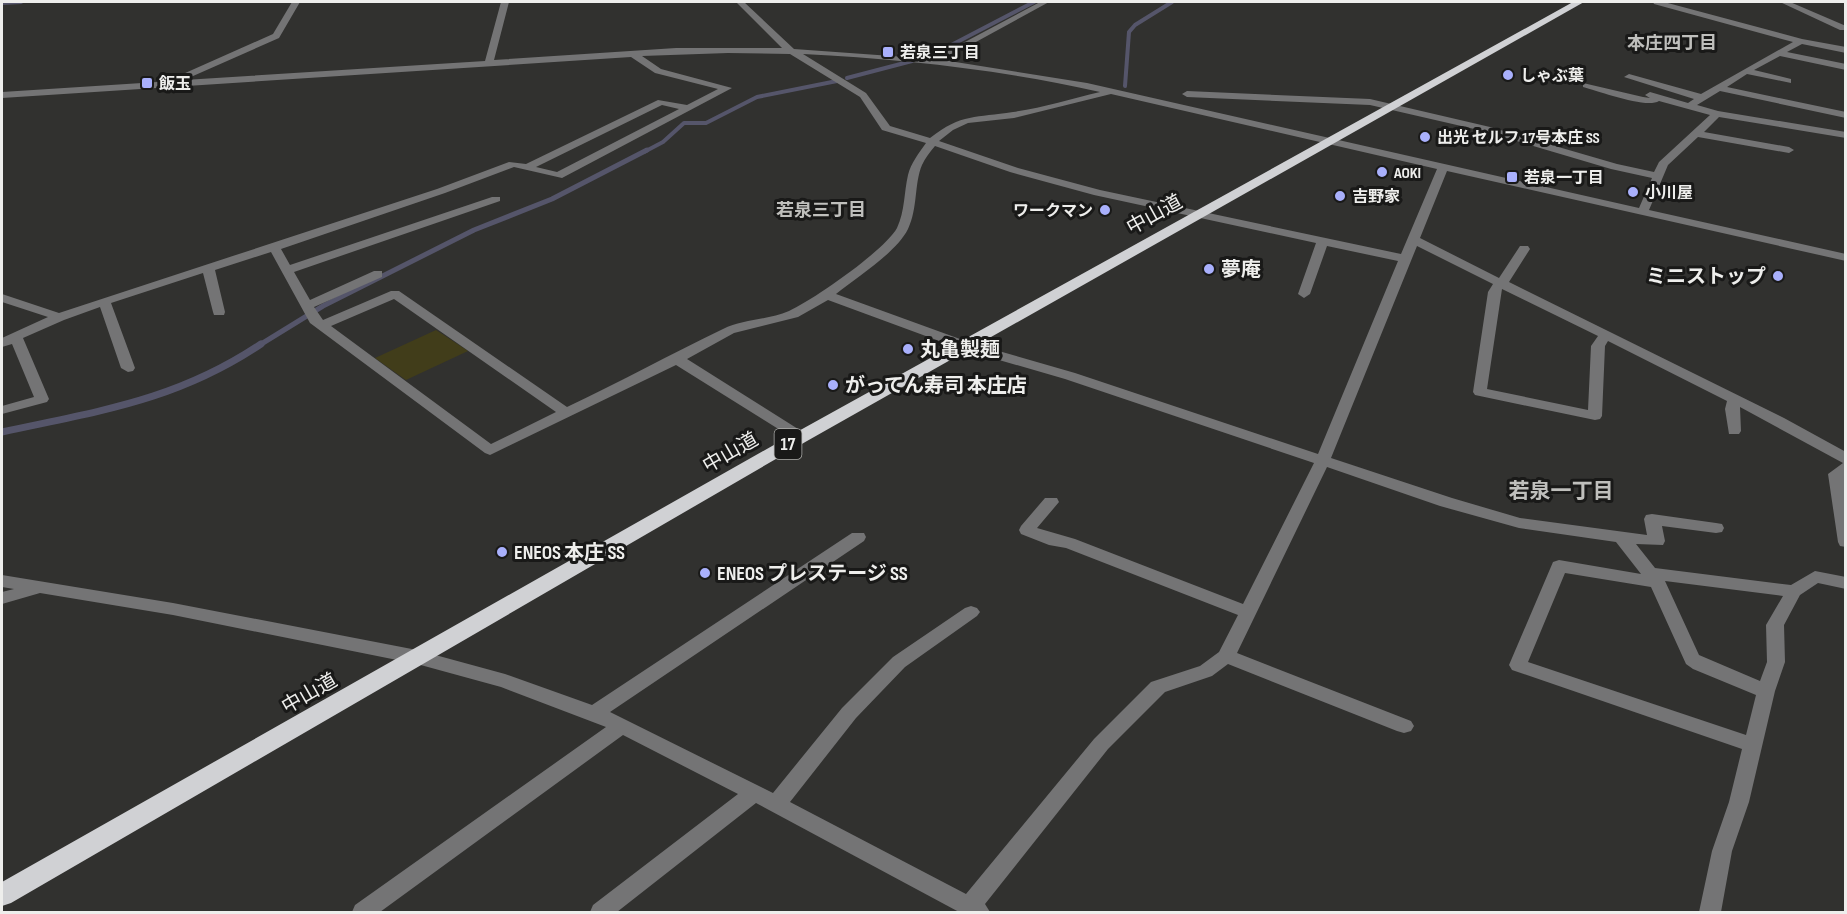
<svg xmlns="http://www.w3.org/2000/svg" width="1847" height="914" font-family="'Sofia Sans Condensed','Noto Sans JP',sans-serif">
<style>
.green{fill:#413d1a}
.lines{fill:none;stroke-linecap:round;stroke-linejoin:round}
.stream-far2{stroke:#55556a;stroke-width:4}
.stream-far1{stroke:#55556a;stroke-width:5}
.stream{stroke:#55556a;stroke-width:7}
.minor{fill:#747475;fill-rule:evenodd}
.highway{fill:#d0d1d4;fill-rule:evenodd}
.poi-dot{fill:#a9b0fc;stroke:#191918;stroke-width:2}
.labels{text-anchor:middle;stroke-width:6;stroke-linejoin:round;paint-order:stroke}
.far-poi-label{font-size:16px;font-weight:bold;fill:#eeeeec;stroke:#191918;text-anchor:start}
.far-neighbourhood-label{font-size:18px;font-weight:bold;fill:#bfbfbc;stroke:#191918}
.shield{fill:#191918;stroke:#aeaeac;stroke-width:1.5}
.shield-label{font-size:18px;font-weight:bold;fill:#eeeeec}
.street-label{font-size:20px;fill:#eeeeec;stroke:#191918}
.poi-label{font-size:20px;font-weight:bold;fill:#eeeeec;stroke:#191918;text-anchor:start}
.neighbourhood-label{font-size:21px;font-weight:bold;fill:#bfbfbc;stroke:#191918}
</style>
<rect width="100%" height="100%" fill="#31312f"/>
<path class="green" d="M436,330L468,351L406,380L375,358Z"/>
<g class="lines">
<g class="stream-far2">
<path d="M2,3L21,2"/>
<path d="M936,53L1034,2"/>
<path d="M847,78L912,61"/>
<path d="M1125,86L1129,32L1135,25L1172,2"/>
<path d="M644,152L663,142L684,123H706L757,97L837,81"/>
</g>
<path class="stream-far1" d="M258,346L323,306L474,230L552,199L647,150"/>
<path class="stream" d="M2,432C98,411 176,401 261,344"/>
<g class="minor">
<path d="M292,2H300L279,38L184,80L485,61L501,2H509L494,60L676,48H782L736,2H744L794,49L933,59L1040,2H1049L943,60L1087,83L1639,208L1652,178L1611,169L1483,131L1370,105L1187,97L1182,94L1187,91L1370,99L1490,127L1617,164L1654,172L1659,162L1710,115L1659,101C1646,109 1599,91 1583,87V83L1643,97L1650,98L1645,95L1650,92L1688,103L1694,99L1624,77L1629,74L1701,94L1793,42L1654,4L1653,2H1664L1802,39L1846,47V53L1802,44L1787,52L1846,64V70L1780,56L1754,70L1791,79V83L1747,74L1727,87L1846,112V118L1720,91L1697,105L1718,111L1846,132V138L1719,117L1704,132L1789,147L1794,150L1789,153L1698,137L1668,165L1649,210L1846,254V261L1447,171L1420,238L1499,278L1520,246H1528L1530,249L1509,282L1784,418L1846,452V547L1840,546L1838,542L1828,474L1843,463L1740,407L1741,431L1739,434H1729L1725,409L1727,401L1608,341L1605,346L1602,416L1600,419L1595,420L1475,395L1473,392L1488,292L1493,284L1417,246L1331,458L1452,498L1520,518L1647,535L1644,519L1646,515L1652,514L1716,523L1722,524L1724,528L1722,532L1716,533L1662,526L1665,541L1663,545L1636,544L1655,568L1791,585L1815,571L1846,577V589L1818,583L1800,595L1784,625L1785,662L1775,691L1749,802L1732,851L1721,912H1699L1712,851L1729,802L1742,749L1512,670L1509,665L1553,562L1559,560L1641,574L1616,542L1519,528L1440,506L1327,467L1237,653L1411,721L1414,726L1411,731L1404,733L1397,731L1228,664L1212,676L1165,692L1108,749L985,904L990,912H959L756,803L617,912H590L593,905L738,794L623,735L380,912H352L355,905L606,727L501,687L417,664L173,615L40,593L2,604V592L14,589L2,587V575L173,603L417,650L505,674L592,705L852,533H864L866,537L864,541L610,712L773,793L842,708L893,657L965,608L971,606L977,608L980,612L977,616L905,667L856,718L790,802L966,894L1094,739L1151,682L1200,666L1219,652L1238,615L1066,548L1049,545L1021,534L1019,530L1021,526L1045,498H1057L1059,502L1037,528L1075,539L1243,604L1314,463L1065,379L961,349L828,300L798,317L734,333L687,359L806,434L808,437L806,440H796L676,365L490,455L485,453L310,323L271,252L215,270L225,312L224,315H214L213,312L203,273L111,303L135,368L133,371L128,372L121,368L100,307L64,320L23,338L49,399L47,402L2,414V406L34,397L12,344L2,347V338L48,317L2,302V294L59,313L437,189L509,162L526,164L658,100L687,105L718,89L655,73L631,57L2,98V92L173,81L174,78L273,34ZM728,53L790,54L860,97L882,130L926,143C919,153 911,163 908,175C904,192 905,211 897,228C884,251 813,300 789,311C768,320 743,319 723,329C671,354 620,382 567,407L399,291H391L323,320L314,307L382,277V271H374L310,300L294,272L500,201V197H492L290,265L281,249L445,193L514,167L562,178L732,88L661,69L642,56ZM803,54C903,59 1003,70 1100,92C1071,99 1042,108 1013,112C976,118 962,113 930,138L890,126L866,93ZM1111,94L1437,169L1401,254L1100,190L1018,168L939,141L953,130L968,123L1014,118ZM662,105L679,109L557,172L536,167ZM935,146L1010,172L1094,195L1316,243L1298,294L1304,298L1310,294L1327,246L1398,261L1318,454L1075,373L971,343L836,294C857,277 896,253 908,229C918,208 914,184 922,165C925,158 930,152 935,146ZM1502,289L1598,336L1591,346L1588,410L1487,389ZM394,299L556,412L491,444L331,326ZM1565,573L1651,587L1686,664L1693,669L1756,695L1746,735L1528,662ZM1665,581L1783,596L1766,625L1767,662L1760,681L1699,655Z"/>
<path d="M1780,2H1790L1846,26V30H1840Z"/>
</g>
<path class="highway" d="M1573,2H1584L807,441L11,903L2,906V882L795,433Z"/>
</g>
<g class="poi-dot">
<rect x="882" y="46" width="12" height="12" rx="3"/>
<circle cx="1508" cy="75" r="6"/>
<rect x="141" y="77" width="12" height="12" rx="3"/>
<circle cx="1425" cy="137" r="6"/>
<circle cx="1382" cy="172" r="6"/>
<rect x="1506" y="171" width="12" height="12" rx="3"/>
<circle cx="1633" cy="192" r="6"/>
<circle cx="1340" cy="196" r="6"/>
<circle cx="1105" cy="210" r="6"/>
<circle cx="1209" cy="269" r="6"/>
<circle cx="1778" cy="276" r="6"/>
<circle cx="908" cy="349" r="6"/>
<circle cx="833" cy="385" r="6"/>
<circle cx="502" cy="552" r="6"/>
<circle cx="705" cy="573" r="6"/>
</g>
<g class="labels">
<g class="far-poi-label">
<text x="900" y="58">若泉三丁目</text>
<text x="1520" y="81">しゃぶ葉</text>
<text x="159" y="89">飯玉</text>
<text x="1437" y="143">出光 セルフ 17号本庄 SS</text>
<text x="1394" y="178">AOKI</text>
<text x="1524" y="183">若泉一丁目</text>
<text x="1645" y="198">小川屋</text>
<text x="1352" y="202">吉野家</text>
<text x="1093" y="216" text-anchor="end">ワークマン</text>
</g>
<g class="far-neighbourhood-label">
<text x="1672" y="49">本庄四丁目</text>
<text x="821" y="216">若泉三丁目</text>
</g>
<rect class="shield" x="774.5" y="429" width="27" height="30" rx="4.5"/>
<g class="shield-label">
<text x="788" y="450">17</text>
</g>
<g class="street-label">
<text transform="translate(1154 214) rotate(-29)" y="7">中山道</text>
<text transform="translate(730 452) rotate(-30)" y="7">中山道</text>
<text transform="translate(309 693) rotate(-30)" y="7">中山道</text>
</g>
<g class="poi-label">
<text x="1221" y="276">夢庵</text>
<text x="1766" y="283" text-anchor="end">ミニストップ</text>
<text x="920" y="356">丸亀製麺</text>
<text x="845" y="392">がってん寿司 本庄店</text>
<text x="514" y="559">ENEOS 本庄 SS</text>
<text x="717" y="580">ENEOS プレステージ SS</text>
</g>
<g class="neighbourhood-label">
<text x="1561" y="498">若泉一丁目</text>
</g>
</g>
<rect width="1847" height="914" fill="none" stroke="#eeeeec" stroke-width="6"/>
</svg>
